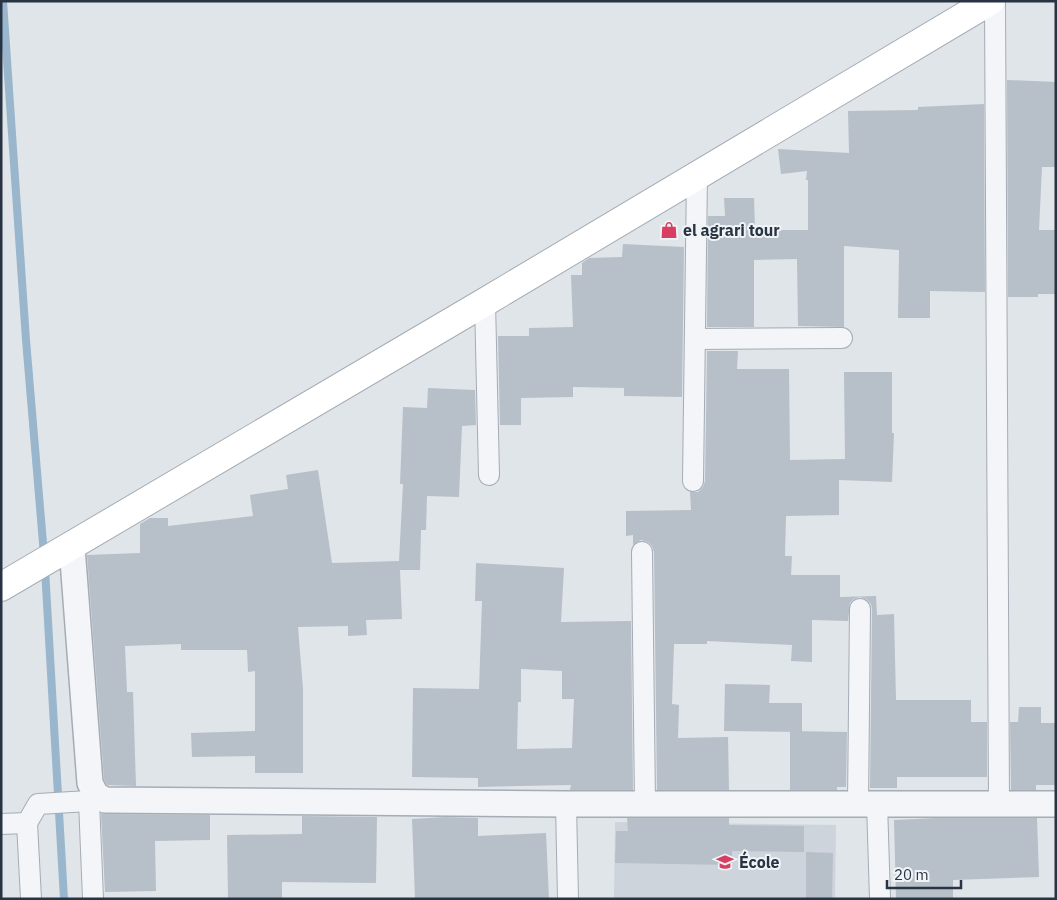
<svg xmlns="http://www.w3.org/2000/svg" width="1057" height="900" font-family="'IBM Plex Sans',sans-serif">
<style>
.built{fill:#ced4dc}
.lines{fill:none;stroke-linecap:round;stroke-linejoin:round}
.stream{stroke:#99b6cc;stroke-width:8}
.building{fill:#b7bfc8;fill-rule:evenodd}
.minor-casing{stroke:#a5acb5;stroke-width:22}
.tertiary-casing{stroke:#a5acb5;stroke-width:28}
.secondary-casing{stroke:#a5acb5;stroke-width:30}
.minor{stroke:#f3f5f8;stroke-width:20}
.tertiary{stroke:#f3f5f8;stroke-width:25}
.secondary{stroke:#fff;stroke-width:28}
.labels{text-anchor:middle;stroke-width:4;stroke-linejoin:round;paint-order:stroke}
.poi-label{font-size:16px;font-weight:bold;fill:#283443;stroke:#f0f4f7;text-anchor:start}
</style>
<rect width="100%" height="100%" fill="#e0e5ea"/>
<path class="built" d="M615,822L836,825L835,899H614Z"/>
<g class="lines">
<g class="stream">
<path d="M3,1L26,340L44,555"/>
<path d="M45,569L64,899"/>
</g>
</g>
<g class="building">
<path d="M1007,80L1056,82V167H1042L1039,230H1056V294H1038V297H1008Z"/>
<path d="M984,104L985,292L930,291V318H898L899,250L844,246V327L798,326L797,259L754,260V327H707L708,216H725L724,198H754L755,230H808V180H806L807,171L781,174L778,149L849,153L848,111L918,110V107Z"/>
<path d="M623,244L684,247L682,397L624,396V388L573,387V397L521,398V425H500L498,336H529V328L573,327L571,275H582V263L589,258L622,257Z"/>
<path d="M707,351H738L737,369H789L790,460L845,459L844,372H892V433H894L892,482L839,480V515L786,516L785,556H792L791,575H840V597L876,596L877,615L894,614L896,700H971V722H987V777H897V788H870L872,609L871,604L866,599L860,597L854,599L850,603L848,621L812,620V662L791,661L792,645L707,641V644H674L672,704L679,705L678,738L728,737L729,790H657L654,552L652,546L648,542L641,540L633,545V535L626,536V511L691,510L690,492H698L703,487L705,481Z"/>
<path d="M428,388L475,390L476,425L462,426L459,497L427,496L426,530H421L420,570H400L402,619L366,620L367,635L348,636V626L298,627L303,689V773H255V756L192,757L191,733L255,731V671L248,672L247,650H181V644L125,646L127,692H133L136,786L107,785L104,779L87,555L140,553V524L150,518H168V526L253,516L250,495L288,489L286,475L318,470L332,563L399,561L403,484H400L403,407L427,408Z"/>
<path d="M476,563L564,568L561,622L631,621L633,790H570L571,785L478,787V778L412,777L413,688L479,689L482,601H475ZM521,669L562,671V699H574L572,748L517,749L518,702H521Z"/>
<path d="M725,684L770,685L769,703H802V732L724,731Z"/>
<path d="M1019,707H1041V723H1056V785H1036V790H1011L1010,722H1018Z"/>
<path d="M790,731L847,732L846,787H837V790H790Z"/>
<path d="M101,814L210,815V840L155,841L156,891L105,892Z"/>
<path d="M302,816L377,817L376,883L282,882V899H228L227,835L302,834Z"/>
<path d="M445,817L478,818V836L546,833L549,899H415L412,819Z"/>
<path d="M627,818H729V825L804,826V852L732,851V865L615,863L616,831H628Z"/>
<path d="M937,818H1037L1039,877L953,880V899H896L894,820Z"/>
<path d="M806,852L833,853L832,899H806Z"/>
</g>
<g class="lines">
<g class="minor-casing">
<g id="minor">
<path d="M995,1L999,804"/>
<path d="M485,302L489,475"/>
<path d="M695,339L842,338"/>
<path d="M693,481L697,175"/>
<path d="M642,552L645,804"/>
<path d="M89,801L93,899"/>
<path d="M877,803L880,899"/>
<path d="M566,804L568,899"/>
<path d="M858,804L860,609"/>
<path d="M27,823L31,899"/>
<path d="M1,824L27,823L38,804L89,801L96,795"/>
</g>
</g>
<g class="tertiary-casing">
<path id="tertiary" d="M72,547L90,783L96,795L105,800L566,804H1056"/>
</g>
<g class="secondary-casing">
<path id="secondary" d="M1,587L485,302L990,1"/>
</g>
<use href="#minor" class="minor"/>
<use href="#tertiary" class="tertiary"/>
<use href="#secondary" class="secondary"/>
</g>
<defs>
<g id="shop-bare" transform="scale(1.35)"><path d="M-5-2.5h2.3a2.7 3.5 0 0 1 5.4 0H5L5.5 6h-11ZM-1.5-2.5h3a1.5 2.3 0 0 0-3 0Z" fill="#d73e61" stroke="#f0f4f7" stroke-width="2.5" paint-order="stroke"/></g>
<g id="school-bare" transform="scale(1.35)"><path d="M0-5L7-2L0 1L-7-2ZM-4 1L0 2.5L4 1V4Q0 6-4 4Z" fill="#d73e61" stroke="#f0f4f7" stroke-width="2.5" paint-order="stroke"/></g>
</defs>
<g fill-rule="evenodd">
<use href="#shop-bare" x="669" y="230"/>
<use href="#school-bare" x="725" y="862"/>
</g>
<g class="labels">
<g class="poi-label">
<text x="683" y="236">el agrari tour</text>
<text x="739" y="868">École</text>
</g>
</g>
<rect width="1057" height="900" fill="none" stroke="#283443" stroke-width="5"/>
<path d="M887 880v8h74v-8" fill="none" stroke="#283443" stroke-width="2.5"/>
<text x="894" y="880" font-size="15" fill="#283443" stroke="#f0f4f7" stroke-width="4" paint-order="stroke">20 m</text>
</svg>
